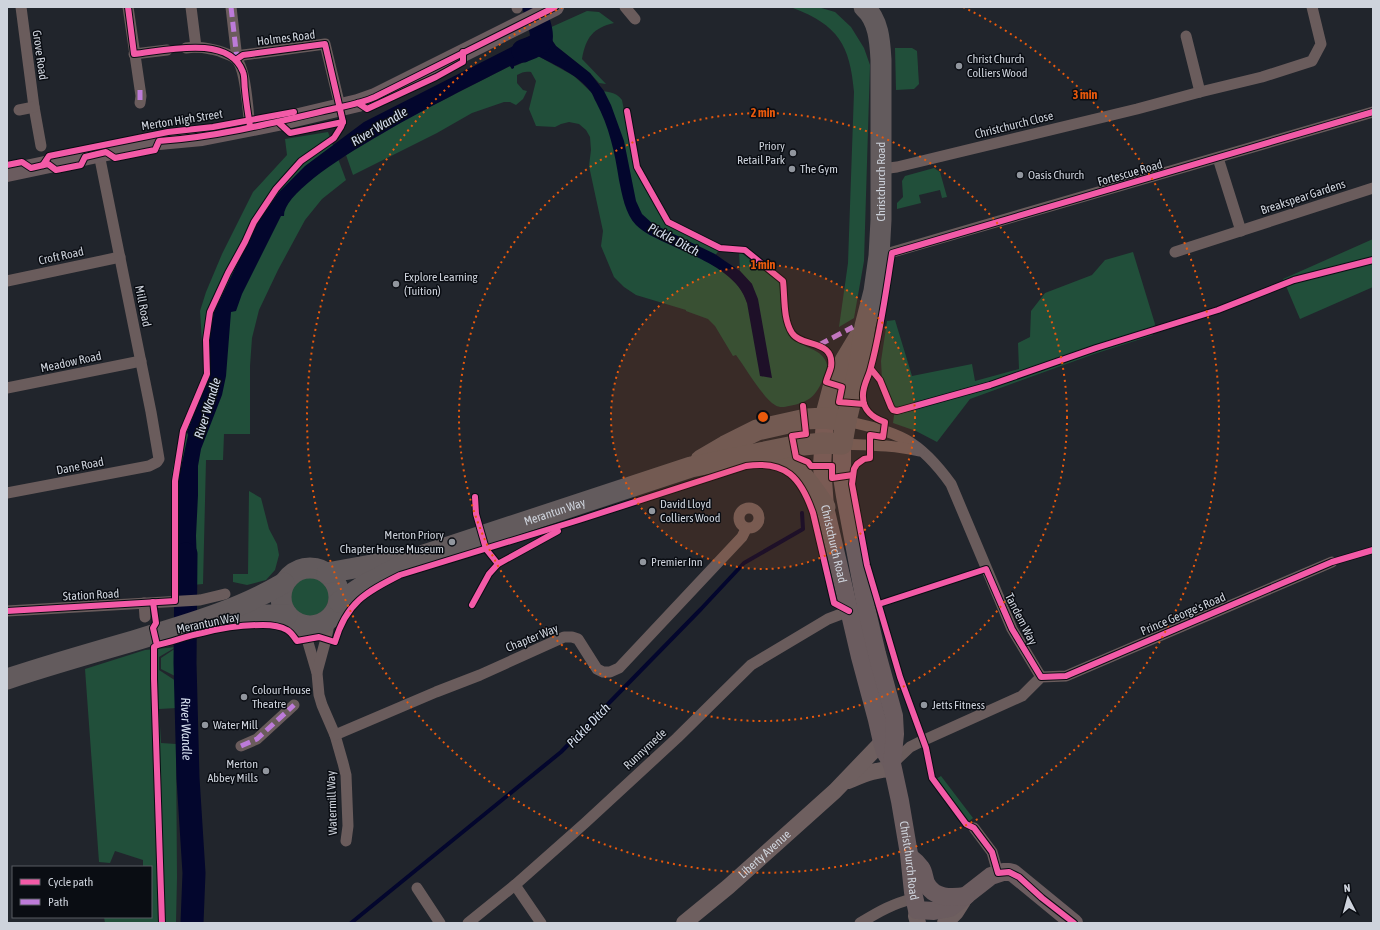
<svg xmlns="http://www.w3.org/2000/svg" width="1380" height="930" font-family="'Asap Condensed',sans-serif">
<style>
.green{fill:#214f3a}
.water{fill:#03062d}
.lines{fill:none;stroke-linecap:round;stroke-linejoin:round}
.stream{stroke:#03062d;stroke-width:4}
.river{stroke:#03062d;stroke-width:23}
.street{stroke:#6a5c5c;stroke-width:11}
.secondary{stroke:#6e5f5f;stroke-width:16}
.primary{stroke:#6b5c5f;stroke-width:18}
.highway{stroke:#635b5d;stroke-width:21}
.quiet{stroke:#bd7bd9;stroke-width:5;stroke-dasharray:10 5;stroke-linecap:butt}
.cycleway-casing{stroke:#0a0d13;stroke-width:8}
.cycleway{stroke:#f35aa7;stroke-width:6}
.ring{fill:none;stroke:#e8590c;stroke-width:2;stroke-dasharray:2 4}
.poi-dot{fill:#91969e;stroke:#0a0d13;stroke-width:1.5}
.labels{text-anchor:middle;stroke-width:3;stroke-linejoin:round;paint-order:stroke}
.street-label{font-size:12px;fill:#ced3dc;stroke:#0a0d13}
.poi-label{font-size:12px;fill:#ced3dc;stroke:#0a0d13;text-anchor:start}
.water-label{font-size:13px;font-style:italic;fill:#d7e0f0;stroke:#0a0d13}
.centre{fill:#e8590c;stroke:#0a0d13;stroke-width:2}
.ring-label{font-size:12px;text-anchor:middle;font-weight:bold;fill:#e8590c;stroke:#0a0d13;stroke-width:3;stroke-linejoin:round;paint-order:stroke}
</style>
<rect width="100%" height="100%" fill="#21252c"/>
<g class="green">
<path d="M799,7H818L835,12L851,27L864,48L870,65L864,261L854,318L839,327L848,263L854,92C850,45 838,25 793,8Z"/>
<path d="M587,11L599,12L614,23C593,28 586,37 582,59L606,84L599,83L590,73L556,46L552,40L547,29Z"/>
<path d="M895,48H912L917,51L919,84L914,89L896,90Z"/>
<path d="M538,56L574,76L590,91C602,91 615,90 622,100L635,168L667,223L719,250L710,263C726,275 741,282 747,303L752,284L740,271L739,251L780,283C781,300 780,322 791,336C801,349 824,348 827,365C827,369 825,373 824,377C816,396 810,402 789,406C785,407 779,408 775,405C763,398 745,367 736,355L733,356L715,326L708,319L686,311V310L636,295L624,287L614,277L601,246L603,231L589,166L591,150L590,137L586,130L579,124L569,122L561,124L555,127L536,126L529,109L536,81L531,72C526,71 522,72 517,75V83L523,90L527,91L523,99L516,105L510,102H504L472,113L437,133L353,175L346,155L412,116L510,66L512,69L513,67Z"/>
<path d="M328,132L346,180L322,199L305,220L278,270L259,310L252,338L250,366V434H224L223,460H206L203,584L172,587L171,481L172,471L181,430L204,374L200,311L206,292L222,254L253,192L287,155L285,139Z"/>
<path d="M934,168L940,172L947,197L942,198L940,190L919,195L921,203L897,209V203L903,197L902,181L905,176Z"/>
<path d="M1373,239V287L1300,319L1283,279Z"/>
<path d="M1133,252L1155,324L1153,335L1094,354L970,399L937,442L916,431L893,423L895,408L882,380L881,361L887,321L895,320L912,376L972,364L975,381L1019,369L1018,343L1030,337L1031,311L1045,293L1092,275L1105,260Z"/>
<path d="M249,491L261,498L269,529L277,544L279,555L275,570L266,580L247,585L233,582V574H248Z"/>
<circle cx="309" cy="596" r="20"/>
<path d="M179,646V678L161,669V658Z"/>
<path d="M176,647L159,657V670L176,681L177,708L159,709L161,743L176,744L177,877L176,923H105L104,917H151V867H143V860L115,851L110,863L99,862L85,669L145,650Z"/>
<path d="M941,776L973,818L968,822L936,779Z"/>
</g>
<path class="water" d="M547,29L552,40L556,46L590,73L604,91L611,105L624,141L636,201L642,214L653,224L715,254L725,261L740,271L752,284L758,299L772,378L760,376L747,303C737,270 693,256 664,242C654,237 644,233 636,225C625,214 622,194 619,180C615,153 609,126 596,102C594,99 593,94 590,91C578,75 555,65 538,56L514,66V68L512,69L510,66C472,86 284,175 284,216H281L242,294L236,311L231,312L226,376L222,395L201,449L198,466V495L196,536L197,565L193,584L179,586L178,481L188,435L187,432L209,374V339L214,312L257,223L279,192L305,166L364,122Z"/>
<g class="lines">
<path class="stream" d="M351,923L561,752L701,609L744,563L803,529L802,513"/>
<g class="river">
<path d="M523,51C528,49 537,46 540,42C545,36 536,15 534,7"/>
<path id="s1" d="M186,554L185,663L188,778L194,873L192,923"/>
</g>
<g class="street">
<path d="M21,7L34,107L41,146"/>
<path d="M128,7L141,96L140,103"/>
<path d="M191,7L196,47"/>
<path d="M231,7L237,59"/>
<path d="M517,7V8"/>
<path d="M625,7L635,19"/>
<path d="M1186,36L1200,92"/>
<path d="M186,48C198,46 207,48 219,51C224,53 232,55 236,59C246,67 248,113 250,128"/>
<path d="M134,54L167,50"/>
<path d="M237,59L243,55L251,54L325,44L338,98"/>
<path d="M19,110L34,107"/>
<path d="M1218,158L1241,231"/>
<path d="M881,169L897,167L1137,109L1200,92L1262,77L1312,61L1321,44L1312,7"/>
<path d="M1175,252L1373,188"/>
<path d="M879,256L1373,112"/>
<path d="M7,281L120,257"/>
<path d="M7,388L141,361"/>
<path d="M846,421C899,433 918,438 951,484L1012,629L1041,677"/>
<path d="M842,444C868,445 894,445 919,451"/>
<path d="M7,493L149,466L157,462L159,459L151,412L99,154"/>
<circle cx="749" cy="518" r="10"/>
<path d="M144,603L145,617"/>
<path d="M7,611L200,600L225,594"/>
<path d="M294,622L307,639L317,673L319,695L322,705L335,735L343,763L346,775L348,826L346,841"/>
<path d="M317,672L326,639L330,619"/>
<path d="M335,735L436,692L480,675L564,637H572L578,639L597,669L603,672H610L619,668L742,537L746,529"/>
<path d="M241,746L257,739L294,705"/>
<path d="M892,764L910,747L922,741L1022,696L1041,677L1066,676L1332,562"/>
<path d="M974,828L992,852L998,873"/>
<path d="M515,885L541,923"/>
<path d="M417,888L440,923"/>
<path d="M468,923L515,885L585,823L677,738L751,665L828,619L849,611"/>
<path d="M860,923C880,911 892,904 915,898"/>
</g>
<g class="secondary">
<path d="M848,781C863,775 876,769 893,769"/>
<path d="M917,910L916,916L918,923"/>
<path id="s2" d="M684,923L728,887L835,791L882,742"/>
<path d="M945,923L956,912L963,901"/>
</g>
<g class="primary">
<path d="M7,173L159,141L202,137L278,122L358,103L375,97L555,7"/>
<path id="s3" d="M825,418L822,466L825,507L860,657L877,720L882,742L885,752L892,764"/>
<path id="s4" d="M842,444V477L845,496L866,607L877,654L894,716L895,734L892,764L900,801L909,854L913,892L917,910L934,911L950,908L991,876L1003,872H1009L1013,873L1074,923"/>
<path d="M910,857C914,860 918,864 921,868C924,872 924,878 926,883C934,899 951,898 966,896"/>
</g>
<g class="highway">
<path d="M825,418L834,384L845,361L860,336"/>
<path d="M761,453C794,458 807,480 825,507"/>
<path d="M701,460L725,446L757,430L806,419L825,418L846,421"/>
<circle cx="310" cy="597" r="29"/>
<path d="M327,573L399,560"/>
<path id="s5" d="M339,602L366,584L418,557L691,467L794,446L823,443L842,444L846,421L859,367L865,326L874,291L879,256L881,220V60C880,42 879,20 864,7"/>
<path d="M225,619L255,615H287"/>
<path d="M7,679C49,665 91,653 133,641C185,625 237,611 284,583"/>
</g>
<g class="quiet">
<path d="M231,7L237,59"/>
<path d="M140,90V103"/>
<path d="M819,345L853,327"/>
<path d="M241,746L257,739L294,705"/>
</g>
<g class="cycleway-casing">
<g id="cycleway">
<path d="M128,7L134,54C164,51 229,34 243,72C245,77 244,84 245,90C246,102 248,114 250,126"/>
<path d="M358,103L367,109L436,77L463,62V52"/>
<path d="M627,111L637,167L668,222L720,248L745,250L783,281C785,298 783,319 792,333C802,348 835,339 831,367C830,372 827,377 826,382L842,387L839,402L864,404"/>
<path d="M278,122L290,133L343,122"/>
<path d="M7,165L22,162L31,168L48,164L56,170L81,165L85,157L106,152L115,158L155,150L159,141C216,137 273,123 328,110C344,106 360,104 375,97L555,7"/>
<path d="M43,165L49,156L168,132L213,127L294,112"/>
<path d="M871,369L880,380L891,407L893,410L897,411L990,385L1096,348L1218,310L1294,280L1373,260"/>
<path d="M803,406L806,434L792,436L796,457L808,462L811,466H832V478L853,475"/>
<path d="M475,497L476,514L486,549L498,564"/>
<path d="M153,602L156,623L153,628L157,645L154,647V679L162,923"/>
<path d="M879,604L986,569L1012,629L1041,677L1066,676L1332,562L1373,550"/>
<path d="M472,605L489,574L498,564L558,531"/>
<path d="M7,611L175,601V481L183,431L207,374L206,340L210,312L228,273L245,242L254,222L276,189L301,161L334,138L341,127L343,122L325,44L251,54L243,55L237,59"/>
<path d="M157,645C172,642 186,636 202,633C222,628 242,625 263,625C271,625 280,626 287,630C291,632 294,637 297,641L319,637L335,642C346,603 366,592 400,575L579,520L746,466C786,460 801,478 813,513L834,603L849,611"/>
<path d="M1074,923L1042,898L1019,877L1009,872L998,873L992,852L974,828L966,824L932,778L926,748L900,677L867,565L852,484L854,469L857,464L864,459L870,458V435L883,437L885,422C873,418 863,410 863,397C862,386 869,377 871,367C881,330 886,291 892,253L1373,112"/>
</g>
</g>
<use href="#cycleway" class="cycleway"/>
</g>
<circle cx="763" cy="417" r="152" fill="#e8590c" fill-opacity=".12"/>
<g class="ring">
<circle cx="763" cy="417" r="152"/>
<circle cx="763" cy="417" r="304"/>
<path d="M963 7A456 456 0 1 1 563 7"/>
</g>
<g class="poi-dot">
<circle cx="959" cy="66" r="4"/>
<circle cx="793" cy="153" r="4"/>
<circle cx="792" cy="169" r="4"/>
<circle cx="1020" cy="175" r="4"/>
<circle cx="396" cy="284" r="4"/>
<circle cx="652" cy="511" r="4"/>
<circle cx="452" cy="542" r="4"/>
<circle cx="643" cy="562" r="4"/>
<circle cx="244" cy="697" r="4"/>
<circle cx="924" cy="705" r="4"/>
<circle cx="205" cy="725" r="4"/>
<circle cx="266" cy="771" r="4"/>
</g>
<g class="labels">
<g class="street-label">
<text transform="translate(286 38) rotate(-7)" y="4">Holmes Road</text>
<text transform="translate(40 55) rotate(82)" y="4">Grove Road</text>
<text transform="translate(182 120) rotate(-9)" y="4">Merton High Street</text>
<text transform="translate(1014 125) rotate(-14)" y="4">Christchurch Close</text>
<text transform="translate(1130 173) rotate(-16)" y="4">Fortescue Road</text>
<text dy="4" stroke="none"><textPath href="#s5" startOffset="798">Christchurch Road</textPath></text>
<text transform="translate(1303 197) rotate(-18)" y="4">Breakspear Gardens</text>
<text transform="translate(61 256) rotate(-12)" y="4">Croft Road</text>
<text transform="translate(143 306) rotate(79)" y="4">Mill Road</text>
<text transform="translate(71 362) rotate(-12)" y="4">Meadow Road</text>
<text transform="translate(80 466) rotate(-11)" y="4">Dane Road</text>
<text dy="4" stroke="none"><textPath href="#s5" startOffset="235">Merantun Way</textPath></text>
<text dy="4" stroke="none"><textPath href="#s3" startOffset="127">Christchurch Road</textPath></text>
<text transform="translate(91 595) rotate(-3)" y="4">Station Road</text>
<text transform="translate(1183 614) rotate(-23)" y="4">Prince George's Road</text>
<text transform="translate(1021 619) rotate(63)" y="4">Tandem Way</text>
<text transform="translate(208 623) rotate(-12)" y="4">Merantun Way</text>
<text transform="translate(532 638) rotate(-22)" y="4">Chapter Way</text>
<text transform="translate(645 749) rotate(-43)" y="4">Runnymede</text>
<text transform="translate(332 803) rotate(-92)" y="4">Watermill Way</text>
<text dy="4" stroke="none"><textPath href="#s2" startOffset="106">Liberty Avenue</textPath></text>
<text dy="4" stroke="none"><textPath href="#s4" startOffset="424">Christchurch Road</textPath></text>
</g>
<g class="poi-label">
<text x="967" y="63">Christ Church<tspan x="967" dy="14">Colliers Wood</tspan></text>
<text x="785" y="150" text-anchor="end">Priory<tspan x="785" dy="14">Retail Park</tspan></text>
<text x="800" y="173">The Gym</text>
<text x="1028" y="179">Oasis Church</text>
<text x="404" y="281">Explore Learning<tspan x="404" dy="14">(Tuition)</tspan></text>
<text x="660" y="508">David Lloyd<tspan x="660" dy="14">Colliers Wood</tspan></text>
<text x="444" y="539" text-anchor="end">Merton Priory<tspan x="444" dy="14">Chapter House Museum</tspan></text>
<text x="651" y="566">Premier Inn</text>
<text x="252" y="694">Colour House<tspan x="252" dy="14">Theatre</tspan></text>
<text x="932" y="709">Jetts Fitness</text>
<text x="213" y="729">Water Mill</text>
<text x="258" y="768" text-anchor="end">Merton<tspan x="258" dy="14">Abbey Mills</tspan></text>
</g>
<g class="water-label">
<text transform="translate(379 126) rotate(-31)" y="5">River Wandle</text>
<text transform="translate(674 239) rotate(27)" y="5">Pickle Ditch</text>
<text transform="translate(207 408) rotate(-73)" y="5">River Wandle</text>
<text transform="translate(588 725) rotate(-46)" y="5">Pickle Ditch</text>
<text dy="5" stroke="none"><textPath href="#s1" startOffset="175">River Wandle</textPath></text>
</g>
</g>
<circle cx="763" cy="417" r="6" class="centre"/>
<g class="ring-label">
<text x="1085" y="99">3 min</text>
<text x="763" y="117">2 min</text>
<text x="763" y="269">1 min</text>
</g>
<rect width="1380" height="930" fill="none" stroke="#ced3dc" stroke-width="16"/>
<rect x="12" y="866" width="140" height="52" fill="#0a0d13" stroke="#585c63"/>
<rect x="20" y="879" width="20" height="6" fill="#f35aa7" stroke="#585c63"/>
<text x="48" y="886" font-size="12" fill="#ced3dc">Cycle path</text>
<rect x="20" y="899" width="20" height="6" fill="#bd7bd9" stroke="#585c63"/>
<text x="48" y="906" font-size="12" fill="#ced3dc">Path</text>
<g transform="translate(1348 898) rotate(354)" stroke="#0a0d13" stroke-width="3" paint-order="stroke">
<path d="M0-3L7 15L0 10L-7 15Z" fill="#ced3dc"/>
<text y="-6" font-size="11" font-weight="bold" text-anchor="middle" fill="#ced3dc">N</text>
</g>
</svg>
